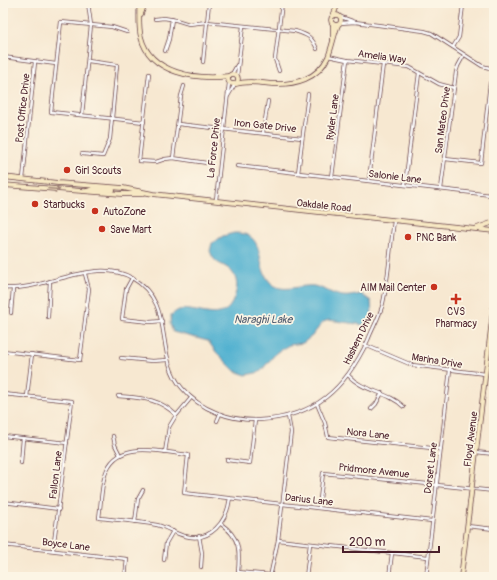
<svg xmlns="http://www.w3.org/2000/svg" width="497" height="580" font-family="Pangolin,sans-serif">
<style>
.water{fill:#51b1d0;stroke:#4e687e}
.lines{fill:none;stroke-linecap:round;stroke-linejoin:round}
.street-casing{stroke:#643d44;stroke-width:4}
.secondary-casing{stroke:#643d44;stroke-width:5.5}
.street{stroke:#fff;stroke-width:2.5}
.secondary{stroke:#f7e8c3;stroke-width:4}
.oneway{stroke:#a08477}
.poi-dot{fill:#c8321e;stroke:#fcf5e5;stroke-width:1.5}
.labels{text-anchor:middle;stroke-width:3.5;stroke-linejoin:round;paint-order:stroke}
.street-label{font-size:10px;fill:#4a1f2b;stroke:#fcf5e5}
.poi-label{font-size:10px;fill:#4a1f2b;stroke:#fcf5e5;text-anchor:start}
.water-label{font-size:11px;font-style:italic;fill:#4d596d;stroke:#fcf5e5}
</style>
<rect width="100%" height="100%" fill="#fcf5e5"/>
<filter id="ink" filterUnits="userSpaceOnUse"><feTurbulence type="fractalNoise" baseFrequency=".025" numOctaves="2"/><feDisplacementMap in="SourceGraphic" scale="8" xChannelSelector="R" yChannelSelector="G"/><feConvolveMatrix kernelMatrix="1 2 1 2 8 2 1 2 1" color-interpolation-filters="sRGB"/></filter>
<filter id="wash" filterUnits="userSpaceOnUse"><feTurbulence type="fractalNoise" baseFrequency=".012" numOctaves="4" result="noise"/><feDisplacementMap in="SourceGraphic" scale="16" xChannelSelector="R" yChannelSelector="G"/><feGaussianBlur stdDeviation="0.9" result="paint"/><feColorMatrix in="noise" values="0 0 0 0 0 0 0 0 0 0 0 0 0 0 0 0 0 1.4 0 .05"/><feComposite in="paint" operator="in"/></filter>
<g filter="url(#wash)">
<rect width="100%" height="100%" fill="#f7e8d1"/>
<path class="water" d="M234,233C268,232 254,265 270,282C282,295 299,284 314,286C324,288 333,295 343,296C348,297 355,295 361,294L371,301L372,315L364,325L329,320L323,322L312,336L303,343L289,345L277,352L260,372L246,375L235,371L216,352L208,341L173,332L170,324L171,315C173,314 176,311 179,310C196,306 224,327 234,298C237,289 238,285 235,277C230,265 219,266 214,259C212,257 211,253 210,251L212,243L223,236Z"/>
</g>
<g filter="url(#ink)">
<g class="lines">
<g class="street-casing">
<g id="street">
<path d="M341,17L355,22"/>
<path d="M155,19L164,18L176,20L189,24L207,22L295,31C308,35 312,37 317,49"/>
<path d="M340,23L355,22L424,31L431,33L482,66L494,69"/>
<path d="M127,32L112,27L61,22L51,112L144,122"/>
<path d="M453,47L459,37L463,5L458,3"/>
<path d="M165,51L169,39L172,19"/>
<path d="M328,56L347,60L409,67L439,84L454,88"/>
<path d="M3,57L56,64"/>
<path d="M203,62L209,3"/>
<path d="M493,69L494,58"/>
<path d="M279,71L275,59L282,3"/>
<path d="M149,74L139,161L156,162L165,159L173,158L207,163"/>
<path d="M232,74L237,65"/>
<path d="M237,76L243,26"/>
<path d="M228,96L235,84"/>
<path d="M82,115L91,25L88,3"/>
<path d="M178,124L302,138"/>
<path d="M263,133L268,101"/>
<path d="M82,154L103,156L110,139L117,65L88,61"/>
<path d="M173,158L181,96L184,86"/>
<path d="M445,159L481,163L490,83"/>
<path d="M237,166L491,195"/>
<path d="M298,173L308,94"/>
<path d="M332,177L347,60"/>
<path d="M23,179L35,62"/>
<path d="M369,180L383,64"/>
<path d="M405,185L419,73"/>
<path d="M441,189L456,72L458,66L464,55"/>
<path d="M216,200L229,83"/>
<path d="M132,278L126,289L122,319L150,322L162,321"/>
<path d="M3,288C44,292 93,256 132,278C177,304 153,354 182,388C200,410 231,421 259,420C315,417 345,389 368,340C373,327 380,316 383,303C389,276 390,248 394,221"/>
<path d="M11,313L13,289"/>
<path d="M48,317L50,281"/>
<path d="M365,345L412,365L485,374"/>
<path d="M3,351L80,360L89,289L85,274"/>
<path d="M121,358L152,361L168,360"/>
<path d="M348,375C363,392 388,391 404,407"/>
<path d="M3,394L72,401L53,550"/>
<path d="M118,396C141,398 159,398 176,415"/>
<path d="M27,397L32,354"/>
<path d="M317,404L325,423L328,437L441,449"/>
<path d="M371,409L376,404L382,393"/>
<path d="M217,421L220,414"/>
<path d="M3,436L67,443"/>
<path d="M113,436L115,445L120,455"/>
<path d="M165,452L169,427L175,417L191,398"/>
<path d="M476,452L494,454"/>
<path d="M227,460L250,463L255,420"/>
<path d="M21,463L23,438"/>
<path d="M230,498C227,521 211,543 185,536C175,534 167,527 157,525C138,521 118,520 99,518C101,504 101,488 105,475C116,438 161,452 188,455L184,493L432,521"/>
<path d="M3,502L59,509"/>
<path d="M319,508L323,473L494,491"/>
<path d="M135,522L138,499L143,490"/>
<path d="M221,524C240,537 240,551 238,572L270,575"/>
<path d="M467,526L494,529"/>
<path d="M199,536L202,553L201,567"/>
<path d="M278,540L428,557"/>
<path d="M3,545L127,559L125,577"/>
<path d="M164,560L166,543L173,531"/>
<path d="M270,577L278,540L291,432L288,416"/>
<path d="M306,577L310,544"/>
<path d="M389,577L392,553"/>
<path d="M426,577L451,361"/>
</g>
</g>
<g class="secondary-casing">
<g id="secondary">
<path d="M139,3C140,14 138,26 141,37C150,74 197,80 229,76"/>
<path d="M141,14L145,3"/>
<circle cx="336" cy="20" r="5"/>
<path d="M333,16L338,3"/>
<path d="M333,24V39"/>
<circle cx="233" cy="79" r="5"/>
<path d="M236,84C248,80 261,83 273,84C295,85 318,79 328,57C332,47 334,35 338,25"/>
<path d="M3,177L58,183L123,188L153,194L494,231"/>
<path d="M3,185L122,194H142"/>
<path d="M87,191L94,189L113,190"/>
<path d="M477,228L494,222"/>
<path d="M461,577L494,303"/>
</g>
</g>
<use href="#street" class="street"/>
<use href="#secondary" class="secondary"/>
</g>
<defs><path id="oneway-shaft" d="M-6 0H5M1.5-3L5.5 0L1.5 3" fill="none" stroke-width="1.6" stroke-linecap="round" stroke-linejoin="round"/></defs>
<use class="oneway" href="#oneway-shaft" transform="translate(54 189) rotate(5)"/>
</g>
<g class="poi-dot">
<circle cx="67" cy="170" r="4"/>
<circle cx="35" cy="204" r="4"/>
<circle cx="95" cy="211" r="4"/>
<circle cx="102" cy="229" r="4"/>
<circle cx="408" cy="237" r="4"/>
<circle cx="434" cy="287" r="4"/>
<path d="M454 293h4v4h4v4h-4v4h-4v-4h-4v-4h4z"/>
</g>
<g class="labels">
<g class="street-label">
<text transform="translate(382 56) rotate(8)" y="4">Amelia Way</text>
<text transform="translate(22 108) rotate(-84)" y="4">Post Office Drive</text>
<text transform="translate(332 117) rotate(-83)" y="4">Ryder Lane</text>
<text transform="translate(442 120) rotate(-83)" y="4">San Mateo Drive</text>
<text transform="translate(265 125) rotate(6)" y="4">Iron Gate Drive</text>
<text transform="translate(213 148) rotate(-84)" y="4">La Force Drive</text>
<text transform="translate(395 176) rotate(7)" y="4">Salonie Lane</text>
<text transform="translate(324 205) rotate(6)" y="4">Oakdale Road</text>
<text transform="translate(358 338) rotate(-64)" y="4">Hashem Drive</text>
<text transform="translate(437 360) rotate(9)" y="4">Marina Drive</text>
<text transform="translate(368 433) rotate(6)" y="4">Nora Lane</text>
<text transform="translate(470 439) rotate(-83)" y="4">Floyd Avenue</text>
<text transform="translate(430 468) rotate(-83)" y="4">Dorset Lane</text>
<text transform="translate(374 470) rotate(6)" y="4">Pridmore Avenue</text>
<text transform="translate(55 475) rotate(-83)" y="4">Fallon Lane</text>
<text transform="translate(309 499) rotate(6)" y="4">Darius Lane</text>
<text transform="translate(66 544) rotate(7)" y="4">Boyce Lane</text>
</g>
<g class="poi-label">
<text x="75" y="174">Girl Scouts</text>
<text x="43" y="208">Starbucks</text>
<text x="103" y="215">AutoZone</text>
<text x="110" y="233">Save Mart</text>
<text x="416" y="241">PNC Bank</text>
<text x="426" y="291" text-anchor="end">AIM Mail Center</text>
<text x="456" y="315" text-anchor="middle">CVS<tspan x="456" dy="12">Pharmacy</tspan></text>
</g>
<g class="water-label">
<text x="263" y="323">Naraghi Lake</text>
</g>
</g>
<rect width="497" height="580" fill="none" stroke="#fcf5e5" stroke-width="16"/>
<path d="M343 546v6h96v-6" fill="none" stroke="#4a1f2b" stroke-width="2"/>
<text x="349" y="546" font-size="12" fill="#4a1f2b" stroke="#fcf5e5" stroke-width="3" paint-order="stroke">200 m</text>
</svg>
